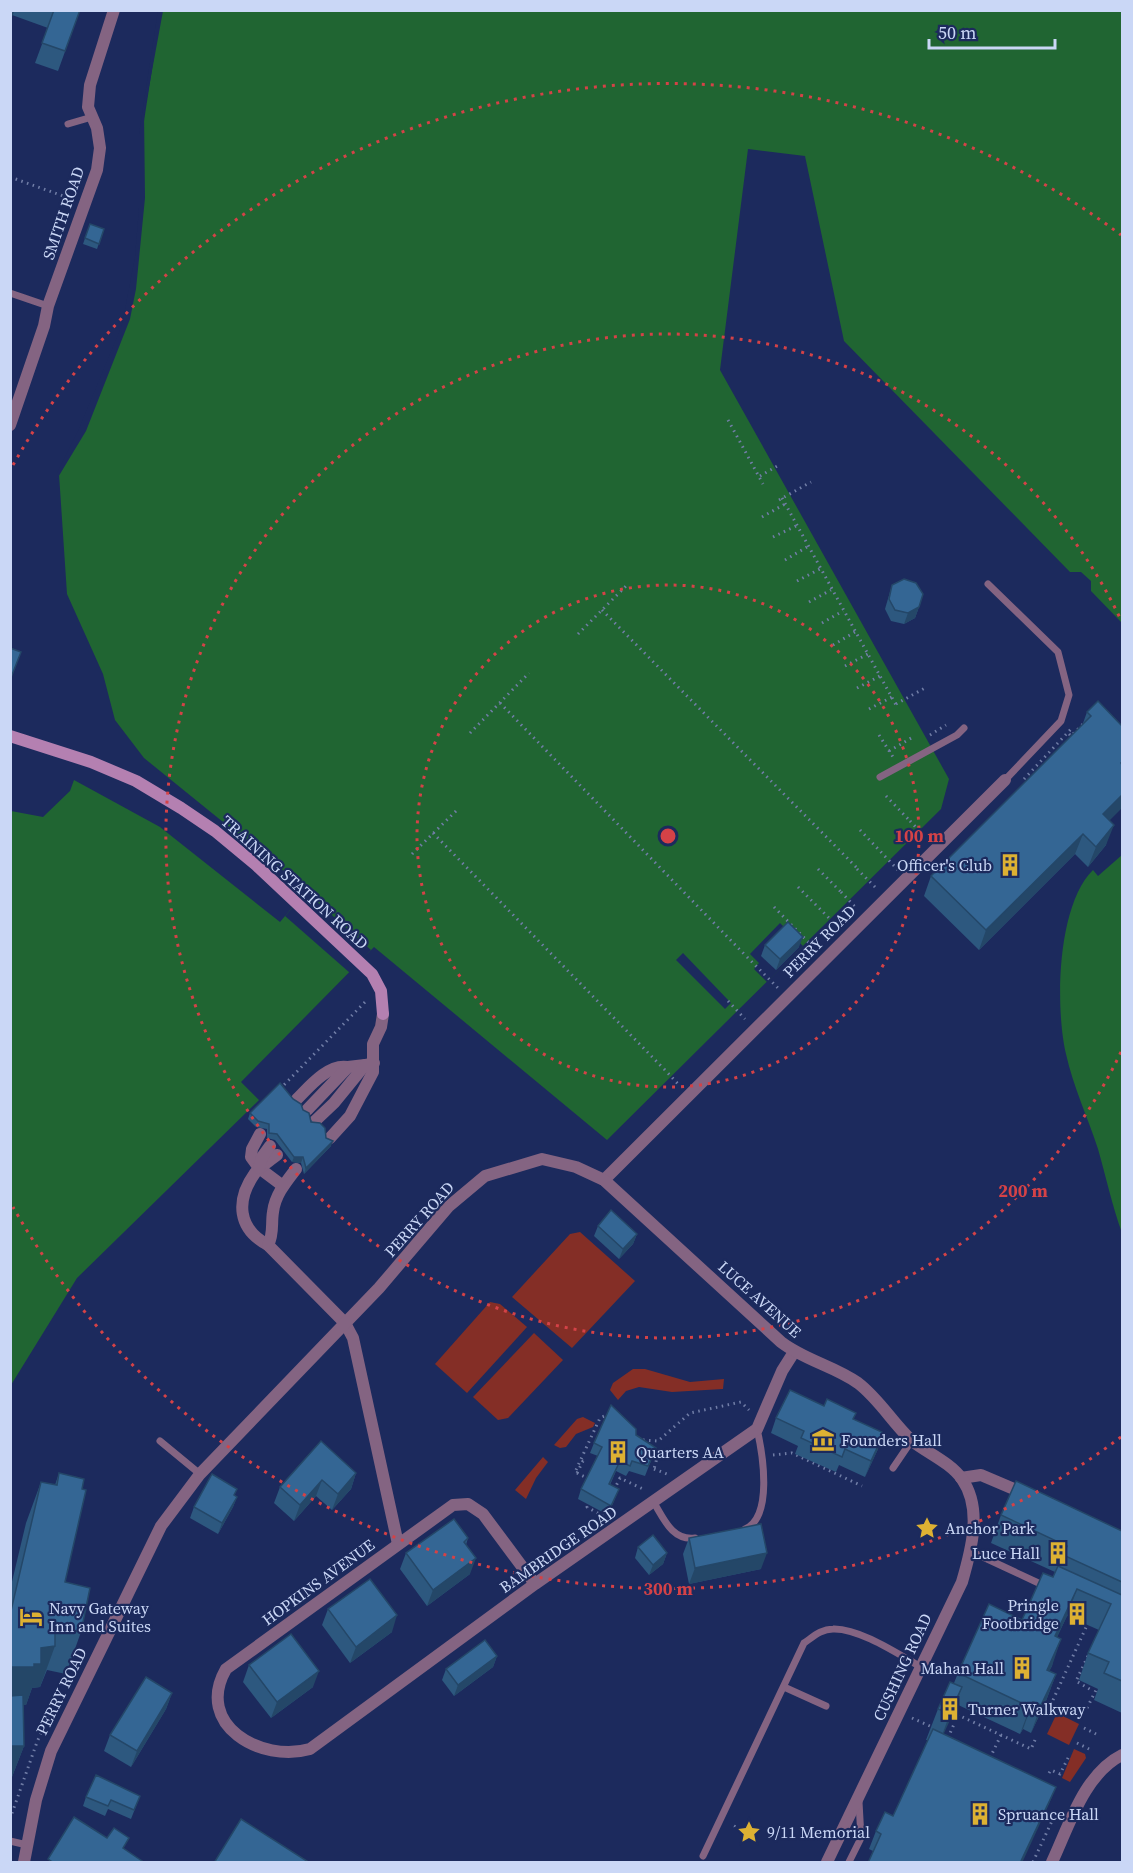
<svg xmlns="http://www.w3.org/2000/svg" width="1133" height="1873" font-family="'Source Serif 4',serif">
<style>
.green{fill:#842e26}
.water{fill:#206532}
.pier{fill:#1c2a5d}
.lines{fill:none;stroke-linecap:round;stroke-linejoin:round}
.path{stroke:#717ea7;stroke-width:3;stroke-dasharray:1.5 4.5;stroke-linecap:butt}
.lane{stroke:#846482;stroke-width:7}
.street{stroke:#846482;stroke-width:12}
.secondary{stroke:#b480b1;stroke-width:12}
.wall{fill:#2d587f}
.shaded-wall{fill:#244768}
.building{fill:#346694;stroke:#244768;stroke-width:1.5}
.ring{fill:none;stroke:#d44247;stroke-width:3;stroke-dasharray:3 6}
.labels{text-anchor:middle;stroke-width:4.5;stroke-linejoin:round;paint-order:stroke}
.street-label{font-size:16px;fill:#cad7f6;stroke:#1c2a5d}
.poi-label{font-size:16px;fill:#cad7f6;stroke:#1c2a5d;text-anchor:start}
.centre{fill:#d44247;stroke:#1c2a5d;stroke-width:3}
.ring-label{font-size:18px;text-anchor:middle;font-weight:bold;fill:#d44247;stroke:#1c2a5d;stroke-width:4.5;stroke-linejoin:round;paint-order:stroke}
</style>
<rect width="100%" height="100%" fill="#1c2a5d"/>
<g class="green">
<path d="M580,1232L635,1281L572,1348L512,1297L570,1234Z"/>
<path d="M490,1302L500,1304L527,1327L467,1393L435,1364Z"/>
<path d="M534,1333L563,1360L508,1418L498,1420L473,1397Z"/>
<path d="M633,1369H645L690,1382L724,1379L723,1389L672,1392L639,1387L626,1391L618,1400L610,1390L613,1383Z"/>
<path d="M583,1417L595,1423L593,1427L576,1434L566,1447L560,1448L554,1445L577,1419Z"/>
<path d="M543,1457L548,1462L536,1478L526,1499L515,1490Z"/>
<path d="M1057,1713L1079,1724L1069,1745L1047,1734Z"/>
<path d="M1074,1749L1085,1754L1086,1758L1070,1782L1062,1778Z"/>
</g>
<g class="water">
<path d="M161,11H1122V623L1091,591V581L1081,572H1070L844,341L805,156L748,149L720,370L949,779L941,809L607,1140L374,947L241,1082L259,1100L77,1278L11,1385V811L43,817L70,791L74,780L160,827L280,922L307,890L144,758L115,720L103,674L67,594L59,474L81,433L125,326L138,257L142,134Z"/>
<path d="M1122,855V1233C1112,1205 1106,1177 1098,1149C1088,1118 1073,1086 1066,1054C1055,1007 1057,905 1093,870L1098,876Z"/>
</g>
<g class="pier">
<path d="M158,10L163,11L144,114L145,198L136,289L130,319L86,431L57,479V473L78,431L122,325L135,257L139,208V134Z"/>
<path d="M306,892L371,950L350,973L285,916Z"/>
<path d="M780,923L803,946L767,982L754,969L759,963L750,954Z"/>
<path d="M683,953L731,1003L725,1009L676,960Z"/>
</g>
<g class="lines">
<g class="path">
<path d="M10,177L66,197"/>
<path d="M728,420L763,484"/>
<path d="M760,476L779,465"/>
<path d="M782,498L896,705"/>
<path d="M779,500L811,482"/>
<path d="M762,517L785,504"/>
<path d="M773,537L796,526"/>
<path d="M785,560L807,547"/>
<path d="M797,581L820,569"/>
<path d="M809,602L831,590"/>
<path d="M602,610L859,870"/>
<path d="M822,623L843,611"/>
<path d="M578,634L627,585"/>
<path d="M833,645L855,632"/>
<path d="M845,666L868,654"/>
<path d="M857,688L880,676"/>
<path d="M500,703L746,956"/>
<path d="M896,704L925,688"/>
<path d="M869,709L892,697"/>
<path d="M470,733L529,673"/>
<path d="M1069,734L1071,736L1084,723"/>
<path d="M879,735L893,757"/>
<path d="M930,735L946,725"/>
<path d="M889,751L913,737"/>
<path d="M1024,779L1072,728"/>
<path d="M886,796L911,822"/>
<path d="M910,821L926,838"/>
<path d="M860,830L898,870"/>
<path d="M433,833L664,1069"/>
<path d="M412,854L457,810"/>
<path d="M818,869L841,892"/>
<path d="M857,869L878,890"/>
<path d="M798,887L839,928"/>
<path d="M841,892L857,909"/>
<path d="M774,907L815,949"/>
<path d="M747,957L778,988"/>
<path d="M728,1001L745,1019"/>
<path d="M664,1069L680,1086"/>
<path d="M280,1089L368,999"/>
<path d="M643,1440L658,1441L690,1413L741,1402L749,1410"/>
<path d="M654,1449L657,1458L654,1469"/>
<path d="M773,1455L792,1453L862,1486"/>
<path d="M654,1469L667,1474"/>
<path d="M577,1473L583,1461L586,1462"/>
<path d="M589,1479L575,1472L600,1418L609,1414"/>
<path d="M614,1490L620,1478L645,1490"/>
<path d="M590,1501L587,1507L606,1518"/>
<path d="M1088,1656L1076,1681L1093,1691"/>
<path d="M1053,1700L1088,1623"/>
<path d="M1087,1708L1096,1690"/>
<path d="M912,1718L932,1727"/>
<path d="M1084,1728L1096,1734"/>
<path d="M948,1738L958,1715L1031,1749L1035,1740"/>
<path d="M1077,1743L1089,1749"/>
<path d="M990,1758L1001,1735"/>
<path d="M1049,1773L1051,1770L1060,1774L1069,1756"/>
<path d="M10,1819L37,1742L50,1713"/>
<path d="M734,1826L742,1830"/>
<path d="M1033,1862L1058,1808"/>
</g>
<g class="lane">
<path d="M68,124L92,117"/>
<path d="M10,293L48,306"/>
<path d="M988,584L1058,652L1069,695L1061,721L1005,780"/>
<path d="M880,777L957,735L964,728"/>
<path d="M160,1441L200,1474"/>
<path d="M893,1468L912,1440"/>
<path d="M653,1501C664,1519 672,1541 695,1538"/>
<path d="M745,1529C773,1517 763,1455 757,1429"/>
<path d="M970,1551L1047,1587"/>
<path d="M784,1687L826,1706"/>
<path d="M10,1841L27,1845"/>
<path d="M703,1856L804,1643C813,1637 821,1629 833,1629C859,1628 898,1654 921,1667"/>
<path d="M849,1862L861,1838L859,1802"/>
</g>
<g class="street">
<path d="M10,425L44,326L48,306L97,170L100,148L97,128L88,107L90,85L114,10"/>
<path d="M297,1099C309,1087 328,1064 347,1067"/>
<path d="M307,1110L348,1067L365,1065"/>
<path d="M315,1121L334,1103L365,1065L374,1063"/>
<path d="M260,1134L252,1149L251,1157L259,1168L283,1186"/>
<path d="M330,1138L350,1116L373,1072V1044L381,1027L383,1014"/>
<path d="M277,1155C270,1161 260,1166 255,1173C235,1201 238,1229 268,1245L345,1323L353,1338L398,1544"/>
<path d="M259,1168L262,1157L270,1146"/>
<path d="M604,1180L1005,780"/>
<path d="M268,1245C274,1234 271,1224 273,1212C275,1195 286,1182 296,1169"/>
<path d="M961,1478L981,1475L1028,1495"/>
<path d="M535,1584L483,1514L468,1504L453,1505L226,1669C194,1725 261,1763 310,1749L535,1584L757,1429L782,1371L794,1352"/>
<path d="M24,1862L36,1800L51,1751L161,1526L200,1474L379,1288L448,1207L485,1176L542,1159L576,1167L604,1180L781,1342C804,1360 834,1366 858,1383C879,1399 892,1422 911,1440C927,1453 950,1462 962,1479C983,1509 971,1551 962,1582L827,1862"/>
<path d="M1052,1862C1069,1826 1084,1774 1122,1755"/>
</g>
<path class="secondary" d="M10,736L91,762L136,781L181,808L215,831L256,865L372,974L381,991L383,1014"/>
</g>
<g class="wall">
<path d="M10,10H80L58,71L35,63L48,28L12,15Z"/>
<path d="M90,224L104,229L97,249L83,244Z"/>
<path d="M892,585L919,607L915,618L904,624L891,621L885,609Z"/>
<path d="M1098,701L1110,820L1106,845L1088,867L1075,854L979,950L924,896L931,876L1082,726L1087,712Z"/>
<path d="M765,945L799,947L776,970L761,956Z"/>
<path d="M303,1110L326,1138L331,1146L304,1174L301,1163L292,1162L275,1140L267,1138V1129L256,1127L248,1119L250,1113Z"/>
<path d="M598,1226L637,1234L633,1244L619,1259L594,1236Z"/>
<path d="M776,1418L854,1419L878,1449L865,1477L839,1465L836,1472L795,1454L798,1446L771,1433Z"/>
<path d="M636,1435L656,1448L645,1476L629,1471L626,1476L616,1471L610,1485L619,1489L608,1515L578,1499L581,1489L598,1456L590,1453L594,1443Z"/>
<path d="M59,1473L65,1582L81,1632L66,1674L47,1670L40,1687L32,1688L26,1705H23L24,1746L10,1782V1590L26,1523L41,1482L55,1485Z"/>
<path d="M356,1473L351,1489L332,1510L316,1496L294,1521L274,1503L280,1487Z"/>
<path d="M235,1496L237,1497L233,1507L218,1534L190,1518L194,1507Z"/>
<path d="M1001,1515L1122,1531V1713L1094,1700L1098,1689L1079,1680L1088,1653L1099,1630L1067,1616L1057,1637L1052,1666L1049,1671L1056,1674L1046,1701L1031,1733L1023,1729L1020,1734L956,1704L943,1734L1049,1804L873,1851L869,1849L876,1831L893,1816L928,1740H926L938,1709L954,1683L958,1673L1022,1620L1053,1577L1055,1572L991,1543Z"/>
<path d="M468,1538L466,1545L470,1574L427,1606L400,1569L406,1553Z"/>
<path d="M689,1538L761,1569L689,1584L683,1554Z"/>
<path d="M638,1547L667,1553L663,1564L649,1575L635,1558Z"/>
<path d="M328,1609L392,1632L350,1663L322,1625Z"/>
<path d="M497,1656L493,1667L454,1696L442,1680L446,1669Z"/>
<path d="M249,1665L313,1687L271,1718L243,1682Z"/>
<path d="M172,1693L166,1709L131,1767L104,1751L110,1735Z"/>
<path d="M140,1796L131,1819L108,1809L105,1816L83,1806L86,1797Z"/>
</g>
<g class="shaded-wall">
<path d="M919,607L915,618L904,624L908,613Z"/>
<path d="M1122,795V808L1096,834L1103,814Z"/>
<path d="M1114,825L1106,845L1088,867L1096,847Z"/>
<path d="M1083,834L1075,854L979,950L986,930Z"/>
<path d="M803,937L799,947L776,970L780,959Z"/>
<path d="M333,1141L331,1146L304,1174L306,1168Z"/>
<path d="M294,1157H303L301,1163L292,1162Z"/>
<path d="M637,1234L633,1244L619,1259L623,1249Z"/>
<path d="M884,1433L878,1449L865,1477L871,1461Z"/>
<path d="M356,1473L351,1489L332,1510L338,1494Z"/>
<path d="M322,1480L316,1496L294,1521L300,1505Z"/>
<path d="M237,1497L233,1507L218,1534L222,1523Z"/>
<path d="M667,1553L663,1564L649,1575L653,1565Z"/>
<path d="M767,1553L761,1569L689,1584L695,1568Z"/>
<path d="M476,1558L470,1574L427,1606L433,1590Z"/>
<path d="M1077,1589L1067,1616L1045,1663L1055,1636Z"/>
<path d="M397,1615L392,1632L350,1663L356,1647Z"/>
<path d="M1061,1639L1052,1666L1037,1697L1047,1670Z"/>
<path d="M55,1646L40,1687L32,1688L26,1705H20L10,1708V1667L34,1664L41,1648Z"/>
<path d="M497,1656L493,1667L454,1696L458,1685Z"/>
<path d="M319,1671L313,1687L271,1718L277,1702Z"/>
<path d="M1056,1674L1046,1701L1031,1733L1041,1705Z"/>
<path d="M962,1687L951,1718L939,1744L950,1713Z"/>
<path d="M172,1693L166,1709L131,1767L137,1751Z"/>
<path d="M1033,1702L1023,1729L1020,1734L1030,1707Z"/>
<path d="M10,1746H24L10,1782Z"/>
<path d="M1056,1787L1049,1804L1022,1863H1020Z"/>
</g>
<g class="building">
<path d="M10,10H14L10,20Z"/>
<path d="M54,10H80L65,51L42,43Z"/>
<path d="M90,224L104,229L99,244L85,238Z"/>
<path d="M904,579L916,583L923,594L919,607L908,613L895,610L889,599L892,585Z"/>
<path d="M10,648L21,652L10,680Z"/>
<path d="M1098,701L1122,726V762L1121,763L1122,765V795L1103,814L1114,825L1096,847L1083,834L986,930L931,876L1091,716L1087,712Z"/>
<path d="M788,922L803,937L780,959L765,945Z"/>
<path d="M280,1083L293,1099L301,1104L303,1110L309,1113L311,1122L320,1123L325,1128L326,1138L333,1141L306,1168L303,1157H294L277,1134L269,1133V1124L258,1121L250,1113Z"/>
<path d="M611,1210L637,1234L623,1249L598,1226Z"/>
<path d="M790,1390L824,1406L827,1399L856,1413L853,1419L884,1433L871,1461L845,1449L842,1457L801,1438L804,1431L776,1418Z"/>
<path d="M611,1405L636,1429V1435L656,1448L648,1466L632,1461L630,1466L620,1461L609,1484L619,1489L611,1506L581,1489L602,1447L594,1443Z"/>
<path d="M321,1441L356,1473L338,1494L322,1480L300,1505L280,1487Z"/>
<path d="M59,1473L84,1479L82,1489L86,1490L65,1582L90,1588L81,1632L55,1627V1646L41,1648V1664H34V1667H10V1615L41,1482L57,1485Z"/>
<path d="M212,1474L237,1489L234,1495L237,1497L222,1523L194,1507Z"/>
<path d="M1016,1481L1122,1531V1582L1063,1555L1067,1546L1001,1515Z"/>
<path d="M454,1519L468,1538L464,1542L476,1558L433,1590L406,1553Z"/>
<path d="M761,1524L767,1553L695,1568L689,1538Z"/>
<path d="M653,1535L667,1553L653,1565L638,1547Z"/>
<path d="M1058,1566L1122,1595V1681L1104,1673L1109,1662L1088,1653L1111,1604L1077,1589L1055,1636L1061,1639L1047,1670L1056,1674L1041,1705L1033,1702L1030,1707L958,1673L989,1604L1022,1620L1043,1573L1053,1577Z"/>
<path d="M370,1579L397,1615L356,1647L328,1609Z"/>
<path d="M291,1634L319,1671L277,1702L249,1665Z"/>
<path d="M485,1640L497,1656L458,1685L446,1669Z"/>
<path d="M146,1677L172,1693L137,1751L110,1735Z"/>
<path d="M950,1682L962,1687L950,1713L938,1709Z"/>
<path d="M23,1695L24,1746H10V1696Z"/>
<path d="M933,1729L1056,1787L1020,1863H868L881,1834L876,1831L885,1812L893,1816Z"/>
<path d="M96,1775L140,1796L134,1810L111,1800L108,1806L86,1797Z"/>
<path d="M74,1817L107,1838L114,1828L129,1838L123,1848L145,1863H54L48,1859Z"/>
<path d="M241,1819L310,1863H214Z"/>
</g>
<g class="ring">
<circle cx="668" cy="836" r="251"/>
<path d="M1121 1052A502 502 0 1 1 1121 620"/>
<path d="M1121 1437A753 753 0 0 1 13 1207M13 465A753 753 0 0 1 1121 235"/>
</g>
<defs>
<g id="building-bare" transform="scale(1.8)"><path d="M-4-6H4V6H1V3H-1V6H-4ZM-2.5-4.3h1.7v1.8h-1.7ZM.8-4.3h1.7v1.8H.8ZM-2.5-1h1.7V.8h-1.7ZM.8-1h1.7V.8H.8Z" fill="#ddb133" stroke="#1c2a5d" stroke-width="2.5" paint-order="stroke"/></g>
<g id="museum-bare" transform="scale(1.8)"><path d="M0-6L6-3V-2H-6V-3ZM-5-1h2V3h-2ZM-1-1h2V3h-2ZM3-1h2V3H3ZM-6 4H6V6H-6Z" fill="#ddb133" stroke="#1c2a5d" stroke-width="2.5" paint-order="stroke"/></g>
<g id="sight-bare" transform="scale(1.8)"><path d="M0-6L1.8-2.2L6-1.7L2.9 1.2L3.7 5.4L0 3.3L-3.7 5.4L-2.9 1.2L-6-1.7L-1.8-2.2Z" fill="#ddb133" stroke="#1c2a5d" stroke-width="2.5" paint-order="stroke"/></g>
<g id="hotel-bare" transform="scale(1.8)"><path d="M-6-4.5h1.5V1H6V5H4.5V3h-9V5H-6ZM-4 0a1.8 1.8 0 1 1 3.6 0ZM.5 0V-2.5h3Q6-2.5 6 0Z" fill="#ddb133" stroke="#1c2a5d" stroke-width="2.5" paint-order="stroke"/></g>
</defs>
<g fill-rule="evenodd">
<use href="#building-bare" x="1010" y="865"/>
<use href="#museum-bare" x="823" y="1440"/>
<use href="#building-bare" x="618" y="1452"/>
<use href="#sight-bare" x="927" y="1528"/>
<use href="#building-bare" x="1058" y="1553"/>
<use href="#building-bare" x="1077" y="1614"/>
<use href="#hotel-bare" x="31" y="1617"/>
<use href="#building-bare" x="1022" y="1668"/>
<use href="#building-bare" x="950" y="1709"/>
<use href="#building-bare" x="980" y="1814"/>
<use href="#sight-bare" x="749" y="1832"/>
</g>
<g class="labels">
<g class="street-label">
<text transform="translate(63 213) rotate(-71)" y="6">SMITH ROAD</text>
<text transform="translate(295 882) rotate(42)" y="6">TRAINING STATION ROAD</text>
<text transform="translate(819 941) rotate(-45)" y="6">PERRY ROAD</text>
<text transform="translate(419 1219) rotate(-48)" y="6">PERRY ROAD</text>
<text transform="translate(760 1299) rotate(42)" y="6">LUCE AVENUE</text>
<text transform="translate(558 1549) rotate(-35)" y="6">BAMBRIDGE ROAD</text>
<text transform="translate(318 1582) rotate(-36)" y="6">HOPKINS AVENUE</text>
<text transform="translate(902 1667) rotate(-65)" y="6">CUSHING ROAD</text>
<text transform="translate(61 1691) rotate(-64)" y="6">PERRY ROAD</text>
</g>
<g class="poi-label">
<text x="992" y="871" text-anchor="end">Officer's Club</text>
<text x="841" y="1446">Founders Hall</text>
<text x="636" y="1458">Quarters AA</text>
<text x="945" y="1534">Anchor Park</text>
<text x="1040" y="1559" text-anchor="end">Luce Hall</text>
<text x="1059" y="1611" text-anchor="end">Pringle<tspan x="1059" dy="18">Footbridge</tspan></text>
<text x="49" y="1614">Navy Gateway<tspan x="49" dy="18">Inn and Suites</tspan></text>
<text x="1004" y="1674" text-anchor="end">Mahan Hall</text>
<text x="968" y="1715">Turner Walkway</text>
<text x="998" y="1820">Spruance Hall</text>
<text x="767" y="1838">9/11 Memorial</text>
</g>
</g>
<circle cx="668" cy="836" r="9" class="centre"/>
<g class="ring-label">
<text x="919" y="842">100 m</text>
<text x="1023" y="1197">200 m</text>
<text x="668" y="1595">300 m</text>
</g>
<rect width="1133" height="1873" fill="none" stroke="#cad7f6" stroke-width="24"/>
<path d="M929 39v9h126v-9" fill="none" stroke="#cad7f6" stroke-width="3"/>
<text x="938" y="39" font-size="18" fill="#cad7f6" stroke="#1c2a5d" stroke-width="4.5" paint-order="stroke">50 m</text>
</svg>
